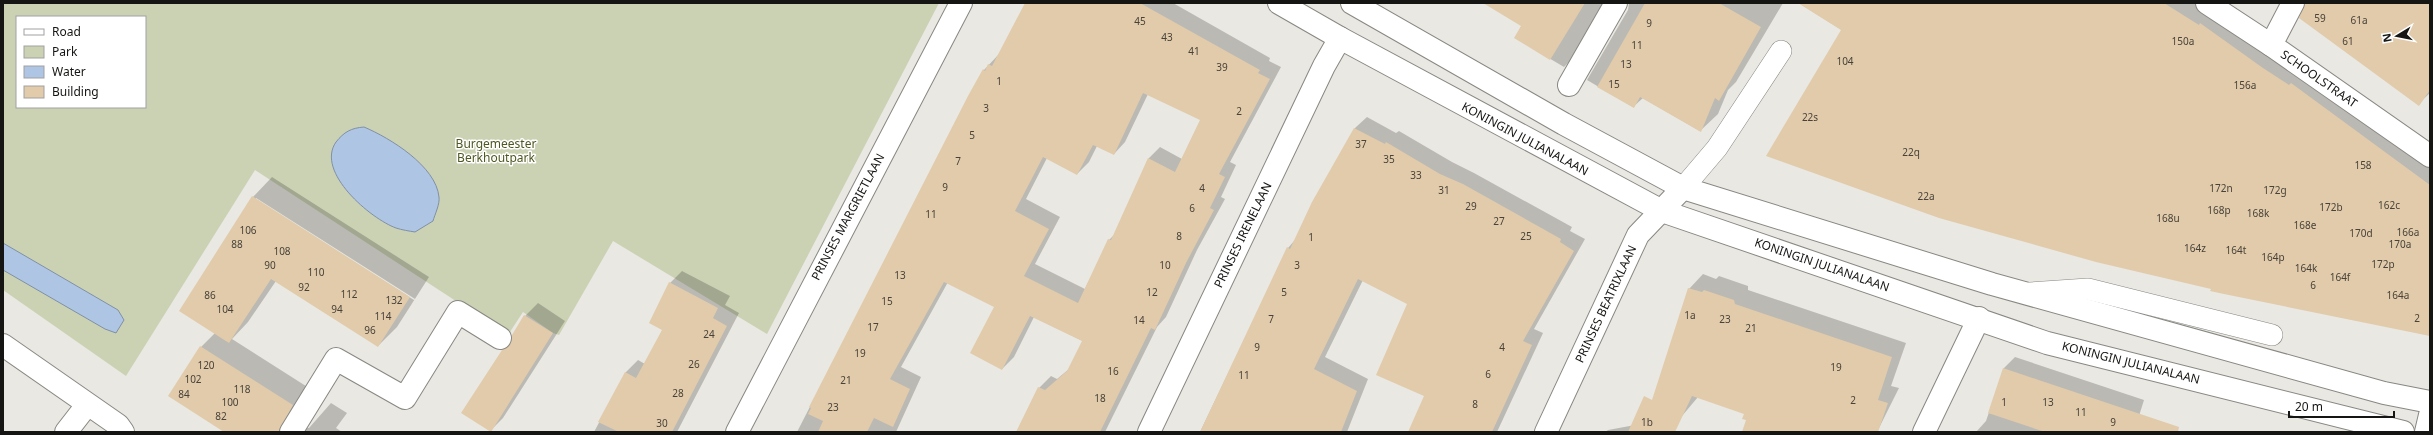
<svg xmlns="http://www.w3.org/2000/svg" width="2433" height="435" font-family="'Noto Sans',sans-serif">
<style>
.green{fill:#cbd2b4;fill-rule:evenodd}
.water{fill:#aec5e3;stroke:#8090a5}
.shadow{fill:#0003;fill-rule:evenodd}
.building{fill:#e1cbab;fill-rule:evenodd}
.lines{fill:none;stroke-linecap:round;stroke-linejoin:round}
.service-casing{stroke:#888782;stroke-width:22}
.pedestrian-casing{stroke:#888782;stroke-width:24}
.minor-casing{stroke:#888782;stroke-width:24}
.secondary-casing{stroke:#888782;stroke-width:24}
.service{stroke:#fff;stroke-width:21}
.pedestrian{stroke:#fff;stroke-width:22}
.minor{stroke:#fff;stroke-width:22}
.secondary{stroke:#fff;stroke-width:22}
.labels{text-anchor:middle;stroke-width:3;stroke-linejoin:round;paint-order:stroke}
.number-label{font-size:10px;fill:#484239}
.street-label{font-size:12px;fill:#151513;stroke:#fff}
.park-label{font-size:12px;fill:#4e5821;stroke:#fff}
</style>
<rect width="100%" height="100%" fill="#e9e8e2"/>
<path class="green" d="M3,3H939L767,334L613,241L559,335L553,333L523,312L508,335L255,170L126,376L3,290ZM17,17H145V107H17Z"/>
<g class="water">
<path d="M364,127C390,138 436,166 439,197C440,204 435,214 433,221L415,232C409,231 402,230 396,228C371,219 315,172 336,142C344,132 351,128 364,127Z"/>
<path d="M3,243L118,310L124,320L116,333L105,329L3,270Z"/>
</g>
<g class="shadow">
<path d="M1028,3H1173L1270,58L1269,61L1281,67L1230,162L1236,165L1221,197L1225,199L1197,250L1166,317L1157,327L1105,432H1017L1039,388L1051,376L1057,379L1069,369L1083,341L1034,317L1014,357L1002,369L995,306L948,282L901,367L921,377L896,432H797L969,97L984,70L1000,53ZM1148,94L1201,119L1182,159L1160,147L1149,158L1114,235L1109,240L1085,289L1035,264L1060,217L1026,199L1047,158L1077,174L1089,162L1097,146L1114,154L1125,142Z"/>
<path d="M1494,3H1608L1582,49L1564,67L1515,38L1522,25Z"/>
<path d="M1629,3H1783L1736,82L1728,90L1718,114L1700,131L1643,98L1633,107L1587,80L1628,10Z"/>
<path d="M1799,3H2209L2430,156V335L2212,288L1842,30Z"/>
<path d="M2306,3H2430V93L2418,104Z"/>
<path d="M1367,117L1396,133L1399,131L1452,162L1474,173L1572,227L1570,231L1585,239L1534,329L1543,333L1497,432H1409L1425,396L1409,304L1363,280L1325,357L1368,379L1347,432H1200L1288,248L1295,240L1313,203L1355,128Z"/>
<path d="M272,177L429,277L397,327L378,346L276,281L248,322L232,339L309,388L300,426L309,428L331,403L347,413L336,428L342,432H226L201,347L215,333L253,197ZM256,198L415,299L414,300L256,200Z"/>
<path d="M682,271L730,296L725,305L739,313L677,432H594L626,372L638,360L645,364L663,329L670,283Z"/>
<path d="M1703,274L1716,279L1719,276L1748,286V290L1906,343L1891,386L1899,388L1877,432H1743L1747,420L1746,413L1698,397L1682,416L1689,289Z"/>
<path d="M538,303L565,321L503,418L491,430L503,351L512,342L525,316Z"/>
<path d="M2015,357L2144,400L2134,432H1976L1986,421L2004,368Z"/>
<path d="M1635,425L1650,432H1605L1608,430Z"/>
</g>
<g class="building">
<path d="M1025,3H1140L1260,70L1258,73L1270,79L1219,174L1225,177L1210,208L1214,210L1186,263L1155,330L1151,328L1100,432H1016L1038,387L1045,390L1067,371L1082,341L1030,316L1002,370L970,353L994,307L944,282L890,379L910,389L893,427L874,418L867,432H818L823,421L808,414L811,408L809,407L968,96L983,69L985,71L988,64L992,66ZM1143,93L1200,120L1175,172L1148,158L1111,240L1108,239L1078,303L1024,276L1049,229L1015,211L1043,157L1077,175L1093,145L1114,155Z"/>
<path d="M1483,3H1585L1550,60L1514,38L1521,26Z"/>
<path d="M1645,3H1719L1761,27L1719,101L1715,98L1701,132L1640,97L1634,108L1597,87Z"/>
<path d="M1798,3H2164L2199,25L2200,23L2263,68L2289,85L2291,83L2430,185V336L2224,294L2210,291L2211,289L2096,262L1939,218L1766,156L1841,30Z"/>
<path d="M2305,3H2430V90L2419,106L2299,18Z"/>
<path d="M1354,128L1385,144L1386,142L1440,174L1463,184L1561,239L1560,242L1574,251L1523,341L1532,345L1492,432H1408L1424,396L1376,375L1407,304L1358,279L1314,369L1357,391L1341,432H1200L1287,247L1290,249L1312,202Z"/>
<path d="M252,196L410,297L378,347L271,279L229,343L179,311Z"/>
<path d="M669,282L718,308L713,318L727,326L672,432H619L598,422L625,372L636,378L662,330L649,323Z"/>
<path d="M1688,288L1702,292L1704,290L1734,300L1735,304L1892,357L1878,400L1888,403L1878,432H1742L1746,420L1742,419L1744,414L1692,396L1675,432H1628L1644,396L1652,400Z"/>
<path d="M524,315L553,333L491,432L461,413L502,350L510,345L512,335Z"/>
<path d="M200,346L293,405L279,432H224L168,396Z"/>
<path d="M2003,368L2179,427L2178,432H2045L1988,413Z"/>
</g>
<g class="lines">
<g class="service-casing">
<g id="service">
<path d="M1683,188L1717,148L1781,51"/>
<path d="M2030,293L2088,289L2272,335"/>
</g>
</g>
<g class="pedestrian-casing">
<g id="pedestrian">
<path d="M2207,3L2271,45L2430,156"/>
<path d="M2271,45L2293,3"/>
<path d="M1569,85L1616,3"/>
</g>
</g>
<g class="minor-casing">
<g id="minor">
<path d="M3,345L118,425L123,432"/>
<path d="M66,432L87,405"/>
<path d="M291,432L336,359L405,398L458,312L500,338"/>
<path d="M737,432L961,3"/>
<path d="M1149,432L1324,66L1340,38"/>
<path d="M1546,432L1638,235L1683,188"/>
<path d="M1924,432L1979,318"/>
</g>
</g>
<g class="secondary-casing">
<g id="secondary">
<path d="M1279,3L1340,38L1662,211L2047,343L2403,432"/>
<path d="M1352,3L1564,124L1683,188L1992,284L2384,393L2430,402"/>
<path d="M2426,432L2430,415"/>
</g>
</g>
<use href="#service" class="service"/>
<use href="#pedestrian" class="pedestrian"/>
<use href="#minor" class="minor"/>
<use href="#secondary" class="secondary"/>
</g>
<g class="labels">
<g class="number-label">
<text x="2320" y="22">59</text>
<text x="2359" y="24">61a</text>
<text x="1140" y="25">45</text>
<text x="1649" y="27">9</text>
<text x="1167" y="41">43</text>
<text x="2183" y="45">150a</text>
<text x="2348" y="45">61</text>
<text x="1637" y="49">11</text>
<text x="1194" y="55">41</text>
<text x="1845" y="65">104</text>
<text x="1626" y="68">13</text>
<text x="1222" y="71">39</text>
<text x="999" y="85">1</text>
<text x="1614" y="88">15</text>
<text x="2245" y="89">156a</text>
<text x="986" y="112">3</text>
<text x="1239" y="115">2</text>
<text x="1810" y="121">22s</text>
<text x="972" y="139">5</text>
<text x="1361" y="148">37</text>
<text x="1911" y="156">22q</text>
<text x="1389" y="163">35</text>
<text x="958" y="165">7</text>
<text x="2363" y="169">158</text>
<text x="1416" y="179">33</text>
<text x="945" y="191">9</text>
<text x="1202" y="192">4</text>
<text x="2221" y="192">172n</text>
<text x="1444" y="194">31</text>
<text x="2275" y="194">172g</text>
<text x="1926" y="200">22a</text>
<text x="2389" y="209">162c</text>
<text x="1471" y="210">29</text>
<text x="2331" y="211">172b</text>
<text x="1192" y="212">6</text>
<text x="2219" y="214">168p</text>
<text x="2258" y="217">168k</text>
<text x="931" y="218">11</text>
<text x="2168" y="222">168u</text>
<text x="1499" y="225">27</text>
<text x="2305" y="229">168e</text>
<text x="248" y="234">106</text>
<text x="2408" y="236">166a</text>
<text x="2361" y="237">170d</text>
<text x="1179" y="240">8</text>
<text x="1526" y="240">25</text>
<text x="1311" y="241">1</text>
<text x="237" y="248">88</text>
<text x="2400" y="248">170a</text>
<text x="2195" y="252">164z</text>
<text x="2236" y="254">164t</text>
<text x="282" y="255">108</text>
<text x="2273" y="261">164p</text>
<text x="2383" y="268">172p</text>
<text x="270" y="269">90</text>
<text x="1165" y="269">10</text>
<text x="1297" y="269">3</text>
<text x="2306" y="272">164k</text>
<text x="316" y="276">110</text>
<text x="900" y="279">13</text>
<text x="2340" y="281">164f</text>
<text x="2313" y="289">6</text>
<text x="304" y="291">92</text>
<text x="1152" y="296">12</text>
<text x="1284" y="296">5</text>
<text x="349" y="298">112</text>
<text x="210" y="299">86</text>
<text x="2398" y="299">164a</text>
<text x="394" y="304">132</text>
<text x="887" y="305">15</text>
<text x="225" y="313">104</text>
<text x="337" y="313">94</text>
<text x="1690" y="319">1a</text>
<text x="383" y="320">114</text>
<text x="2417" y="322">2</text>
<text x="1271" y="323">7</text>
<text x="1725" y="323">23</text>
<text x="1139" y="324">14</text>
<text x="873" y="331">17</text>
<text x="1751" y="332">21</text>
<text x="370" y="334">96</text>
<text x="709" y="338">24</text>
<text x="1257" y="351">9</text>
<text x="1502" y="351">4</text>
<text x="860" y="357">19</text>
<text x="694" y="368">26</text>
<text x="206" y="369">120</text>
<text x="1836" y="371">19</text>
<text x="1113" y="375">16</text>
<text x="1488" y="378">6</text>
<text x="1244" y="379">11</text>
<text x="193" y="383">102</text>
<text x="846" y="384">21</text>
<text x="242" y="393">118</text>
<text x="678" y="397">28</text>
<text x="184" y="398">84</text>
<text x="1100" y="402">18</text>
<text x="1853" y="404">2</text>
<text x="230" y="406">100</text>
<text x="2004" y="406">1</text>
<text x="2048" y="406">13</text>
<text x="1475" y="408">8</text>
<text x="833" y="411">23</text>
<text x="2081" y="416">11</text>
<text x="221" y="420">82</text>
<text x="1647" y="426">1b</text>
<text x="2113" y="426">9</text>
<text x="662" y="427">30</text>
</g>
<g class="street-label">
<text transform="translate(2319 79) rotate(35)" y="4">SCHOOLSTRAAT</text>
<text transform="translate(1525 139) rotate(28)" y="4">KONINGIN JULIANALAAN</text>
<text transform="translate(848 217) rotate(-62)" y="4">PRINSES MARGRIETLAAN</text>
<text transform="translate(1243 235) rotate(-64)" y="4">PRINSES IRENELAAN</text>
<text transform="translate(1822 265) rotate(19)" y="4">KONINGIN JULIANALAAN</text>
<text transform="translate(1606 304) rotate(-65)" y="4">PRINSES BEATRIXLAAN</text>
<text transform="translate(2131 363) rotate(14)" y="4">KONINGIN JULIANALAAN</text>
</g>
<g class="park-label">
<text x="496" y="148">Burgemeester<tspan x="496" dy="14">Berkhoutpark</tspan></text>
</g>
</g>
<rect width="2433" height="435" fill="none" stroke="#151513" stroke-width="8"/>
<rect x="16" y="16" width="130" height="92" fill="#ffffff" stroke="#a1a1a1"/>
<rect x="24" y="29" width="20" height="6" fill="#ffffff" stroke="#a1a1a1"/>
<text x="52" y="36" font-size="12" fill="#151513">Road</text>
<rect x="24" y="46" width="20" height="12" fill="#cbd2b4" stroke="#a1a1a1"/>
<text x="52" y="56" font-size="12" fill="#151513">Park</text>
<rect x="24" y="66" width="20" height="12" fill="#aec5e3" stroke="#a1a1a1"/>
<text x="52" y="76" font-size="12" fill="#151513">Water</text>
<rect x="24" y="86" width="20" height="12" fill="#e1cbab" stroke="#a1a1a1"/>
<text x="52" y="96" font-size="12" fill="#151513">Building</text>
<g transform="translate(2397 36) rotate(260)" stroke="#ffffff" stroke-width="3" paint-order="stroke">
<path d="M0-3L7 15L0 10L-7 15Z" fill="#151513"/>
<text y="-6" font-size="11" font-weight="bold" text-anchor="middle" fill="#151513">N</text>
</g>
<path d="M2289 411v6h105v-6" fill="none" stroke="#151513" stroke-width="2"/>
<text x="2295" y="411" font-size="12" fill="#151513" stroke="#ffffff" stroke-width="3" paint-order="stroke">20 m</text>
</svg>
